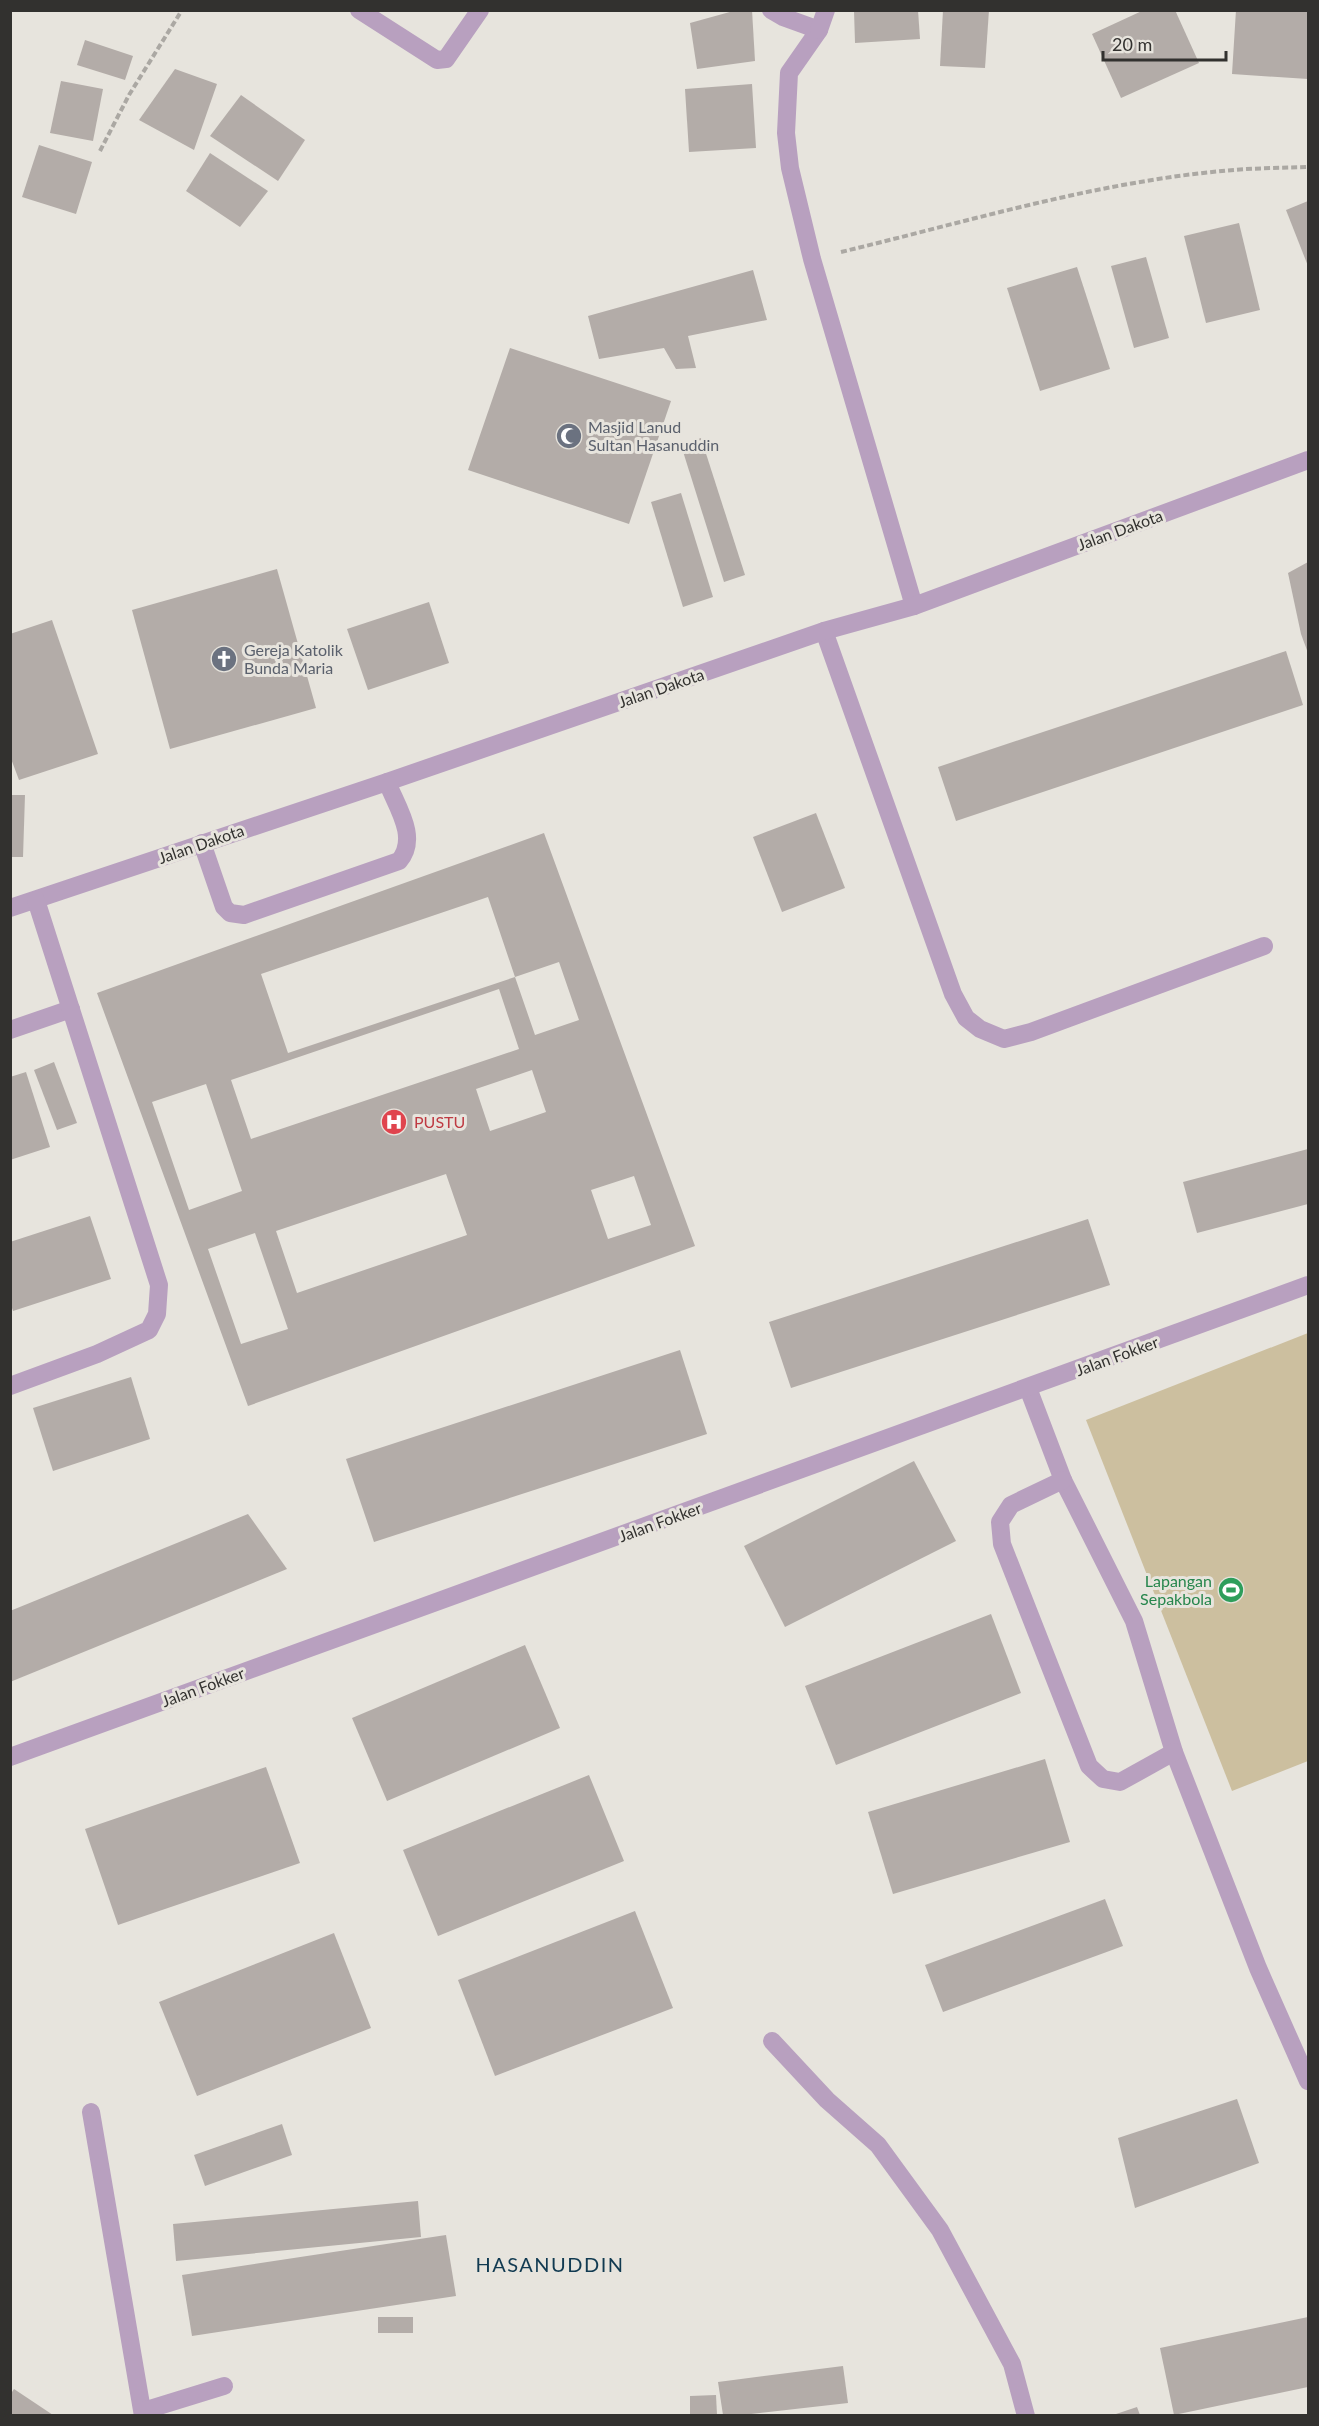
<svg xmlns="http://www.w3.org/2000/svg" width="1319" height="2426" font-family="Lato,sans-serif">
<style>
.green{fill:#ccbf9f}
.building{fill:#b3aca8;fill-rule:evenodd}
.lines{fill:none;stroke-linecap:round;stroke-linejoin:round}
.path{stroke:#aba8a3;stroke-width:4;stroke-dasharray:6 3;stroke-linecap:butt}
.minor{stroke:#b8a0bf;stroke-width:18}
.labels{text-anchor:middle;stroke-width:6;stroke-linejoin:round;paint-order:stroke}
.worship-label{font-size:16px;fill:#5b616d;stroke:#e7e4dd;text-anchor:start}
.street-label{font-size:16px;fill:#32312f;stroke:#e7e4dd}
.health-label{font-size:16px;fill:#be3a42;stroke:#e7e4dd;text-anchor:start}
.leisure-label{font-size:16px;fill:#27864d;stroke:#e7e4dd;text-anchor:end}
.quarter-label{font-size:20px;letter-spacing:1.5px;fill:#113a51;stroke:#e7e4dd}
</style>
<rect width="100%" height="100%" fill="#e7e4dd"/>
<path class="green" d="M1308,1333V1761L1232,1791L1086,1420Z"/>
<g class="building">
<path d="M737,10H752L755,61L697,69L690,23Z"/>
<path d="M854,10H918L920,39L855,43Z"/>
<path d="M943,10H989L985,68L940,66Z"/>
<path d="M1144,10H1175L1199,63L1121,98L1092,34Z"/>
<path d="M1236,10H1308V79L1232,74Z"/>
<path d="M85,40L133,56L125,80L77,65Z"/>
<path d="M175,69L217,84L194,150L139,120Z"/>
<path d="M61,81L103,89L93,141L50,133Z"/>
<path d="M752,84L756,148L689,152L685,89Z"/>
<path d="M241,95L305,140L278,181L210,136Z"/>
<path d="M39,145L92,162L76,214L22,197Z"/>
<path d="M210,153L268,191L240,227L186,191Z"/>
<path d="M1308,201V266L1286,210Z"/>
<path d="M1239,223L1260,310L1206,323L1184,236Z"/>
<path d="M1146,257L1169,338L1134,348L1111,266Z"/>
<path d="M1077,267L1110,369L1040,391L1007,288Z"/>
<path d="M753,270L767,320L688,336L696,368L676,369L664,348L599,359L588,316Z"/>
<path d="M510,348L671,401L629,524L468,470Z"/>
<path d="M701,438L745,575L724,582L681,445Z"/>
<path d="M681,493L713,597L683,607L651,502Z"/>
<path d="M1308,562V653L1301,634L1288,573Z"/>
<path d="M277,569L316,708L170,749L132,610Z"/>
<path d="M429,602L449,663L368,690L347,629Z"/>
<path d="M52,620L98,754L19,780L10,756V634Z"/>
<path d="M1286,651L1303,705L956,821L938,767Z"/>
<path d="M10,795H25L23,857H10Z"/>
<path d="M816,813L845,888L782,912L753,837Z"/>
<path d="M544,833L695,1246L248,1406L97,993ZM488,897L515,977L559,962L579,1020L535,1035L515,977L288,1053L261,974ZM499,989L519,1049L251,1139L231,1080ZM532,1070L546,1112L490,1131L476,1089ZM206,1084L242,1191L189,1210L152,1102ZM446,1174L467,1235L297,1293L276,1231ZM634,1176L651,1225L608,1239L591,1190ZM255,1233L288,1329L241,1344L208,1249Z"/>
<path d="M54,1062L77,1123L57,1130L34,1070Z"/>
<path d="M26,1072L50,1147L10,1160V1077Z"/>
<path d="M1308,1149V1204L1197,1233L1183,1182Z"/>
<path d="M90,1216L111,1279L13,1311L10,1302V1242Z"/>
<path d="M1088,1219L1110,1285L791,1388L769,1322Z"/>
<path d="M680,1350L707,1434L374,1542L346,1459Z"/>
<path d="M131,1377L150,1439L53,1471L33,1408Z"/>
<path d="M914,1461L956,1541L785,1627L744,1546Z"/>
<path d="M248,1514L287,1569L10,1682V1611Z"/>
<path d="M991,1614L1021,1693L836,1765L805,1686Z"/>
<path d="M525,1645L560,1728L387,1801L352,1718Z"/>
<path d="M1045,1759L1070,1842L893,1894L868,1812Z"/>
<path d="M266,1767L300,1863L118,1925L85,1829Z"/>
<path d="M589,1775L624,1861L438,1936L403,1850Z"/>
<path d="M1105,1899L1123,1946L943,2012L925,1965Z"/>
<path d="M635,1911L673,2008L495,2076L458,1980Z"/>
<path d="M334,1933L371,2028L197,2096L159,2002Z"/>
<path d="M1237,2099L1259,2163L1135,2208L1118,2138Z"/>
<path d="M282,2124L292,2155L205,2186L194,2155Z"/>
<path d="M418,2201L421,2237L176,2261L173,2224Z"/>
<path d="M446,2235L456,2296L192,2336L182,2275Z"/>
<rect x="378" y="2317" width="35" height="16"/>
<path d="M1308,2317V2387L1174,2415L1160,2348Z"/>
<path d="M843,2366L848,2403L743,2415H723L718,2382Z"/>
<path d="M14,2389L53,2415H10V2395Z"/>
<path d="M716,2395L717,2415H690V2396Z"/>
<path d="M1137,2407L1140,2415H1113Z"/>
</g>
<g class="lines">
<g class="path">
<path d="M100,151L129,95L182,10"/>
<path d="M841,252C966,222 1093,183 1222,171C1250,168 1280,168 1308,167"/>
</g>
<g class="minor">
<path d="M359,10L437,60L446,59L480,10"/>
<path d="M771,10L783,17L819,30L789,73L786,133L790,168L812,259L914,606"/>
<path d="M819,30L826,10"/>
<path d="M824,631L953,994L966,1018L980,1029L1004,1039L1031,1032L1264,946"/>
<path d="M202,843L224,907L230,913L244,915L399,861C419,838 397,807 387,782"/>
<path d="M10,908L387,782L824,631L914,606L1308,460"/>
<path d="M10,1030L71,1009"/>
<path d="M10,1386L97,1354L149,1330L157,1314L159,1285L36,900"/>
<path d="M1028,1388L1063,1480L1134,1621L1174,1752L1258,1968L1308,2081"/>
<path d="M1063,1480L1011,1505L1000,1522L1002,1544L1089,1766L1103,1779L1120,1782L1174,1752"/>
<path d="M10,1757L1308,1285"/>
<path d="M772,2041L827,2100L878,2145L940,2230L1012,2364L1026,2416"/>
<path d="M91,2112L143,2416"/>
<path d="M143,2411L224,2386"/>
</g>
</g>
<defs>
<g id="mosque-disc" transform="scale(1.35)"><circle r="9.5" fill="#6b7280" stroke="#e7e4dd"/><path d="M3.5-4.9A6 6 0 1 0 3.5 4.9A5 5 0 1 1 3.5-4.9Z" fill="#fff"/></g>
<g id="church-disc" transform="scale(1.35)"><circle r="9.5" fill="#6b7280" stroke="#e7e4dd"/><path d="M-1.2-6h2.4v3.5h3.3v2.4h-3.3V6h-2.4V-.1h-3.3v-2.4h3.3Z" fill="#fff"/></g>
<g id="hospital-disc" transform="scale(1.35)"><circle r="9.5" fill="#e0444e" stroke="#e7e4dd"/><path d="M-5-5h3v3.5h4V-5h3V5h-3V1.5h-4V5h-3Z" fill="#fff"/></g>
<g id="stadium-disc" transform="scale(1.35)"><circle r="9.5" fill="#2e9e5b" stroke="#e7e4dd"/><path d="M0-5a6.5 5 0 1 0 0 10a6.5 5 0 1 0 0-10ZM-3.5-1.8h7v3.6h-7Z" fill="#fff"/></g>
</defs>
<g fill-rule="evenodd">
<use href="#mosque-disc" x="569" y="436"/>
<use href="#church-disc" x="224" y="659"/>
<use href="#hospital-disc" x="394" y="1122"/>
<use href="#stadium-disc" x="1231" y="1590"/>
</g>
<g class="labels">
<g class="worship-label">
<text x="588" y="433">Masjid Lanud<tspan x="588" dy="18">Sultan Hasanuddin</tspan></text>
<text x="244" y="656">Gereja Katolik<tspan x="244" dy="18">Bunda Maria</tspan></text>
</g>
<g class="street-label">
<text transform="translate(1120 530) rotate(-20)" y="6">Jalan Dakota</text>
<text transform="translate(661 688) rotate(-19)" y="6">Jalan Dakota</text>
<text transform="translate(201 844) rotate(-19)" y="6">Jalan Dakota</text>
<text transform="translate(1117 1356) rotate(-20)" y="6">Jalan Fokker</text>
<text transform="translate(660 1522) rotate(-20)" y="6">Jalan Fokker</text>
<text transform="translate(203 1687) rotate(-20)" y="6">Jalan Fokker</text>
</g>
<g class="health-label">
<text x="414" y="1128">PUSTU</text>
</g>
<g class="leisure-label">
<text x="1212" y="1587">Lapangan<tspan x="1212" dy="18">Sepakbola</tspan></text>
</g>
<g class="quarter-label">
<text x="550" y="2272">HASANUDDIN</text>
</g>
</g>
<rect width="1319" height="2426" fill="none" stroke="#32312f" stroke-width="24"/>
<path d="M1103 51v9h123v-9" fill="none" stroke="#32312f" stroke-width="3"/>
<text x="1112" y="51" font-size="18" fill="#32312f" stroke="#e7e4dd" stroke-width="4.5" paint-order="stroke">20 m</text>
</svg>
